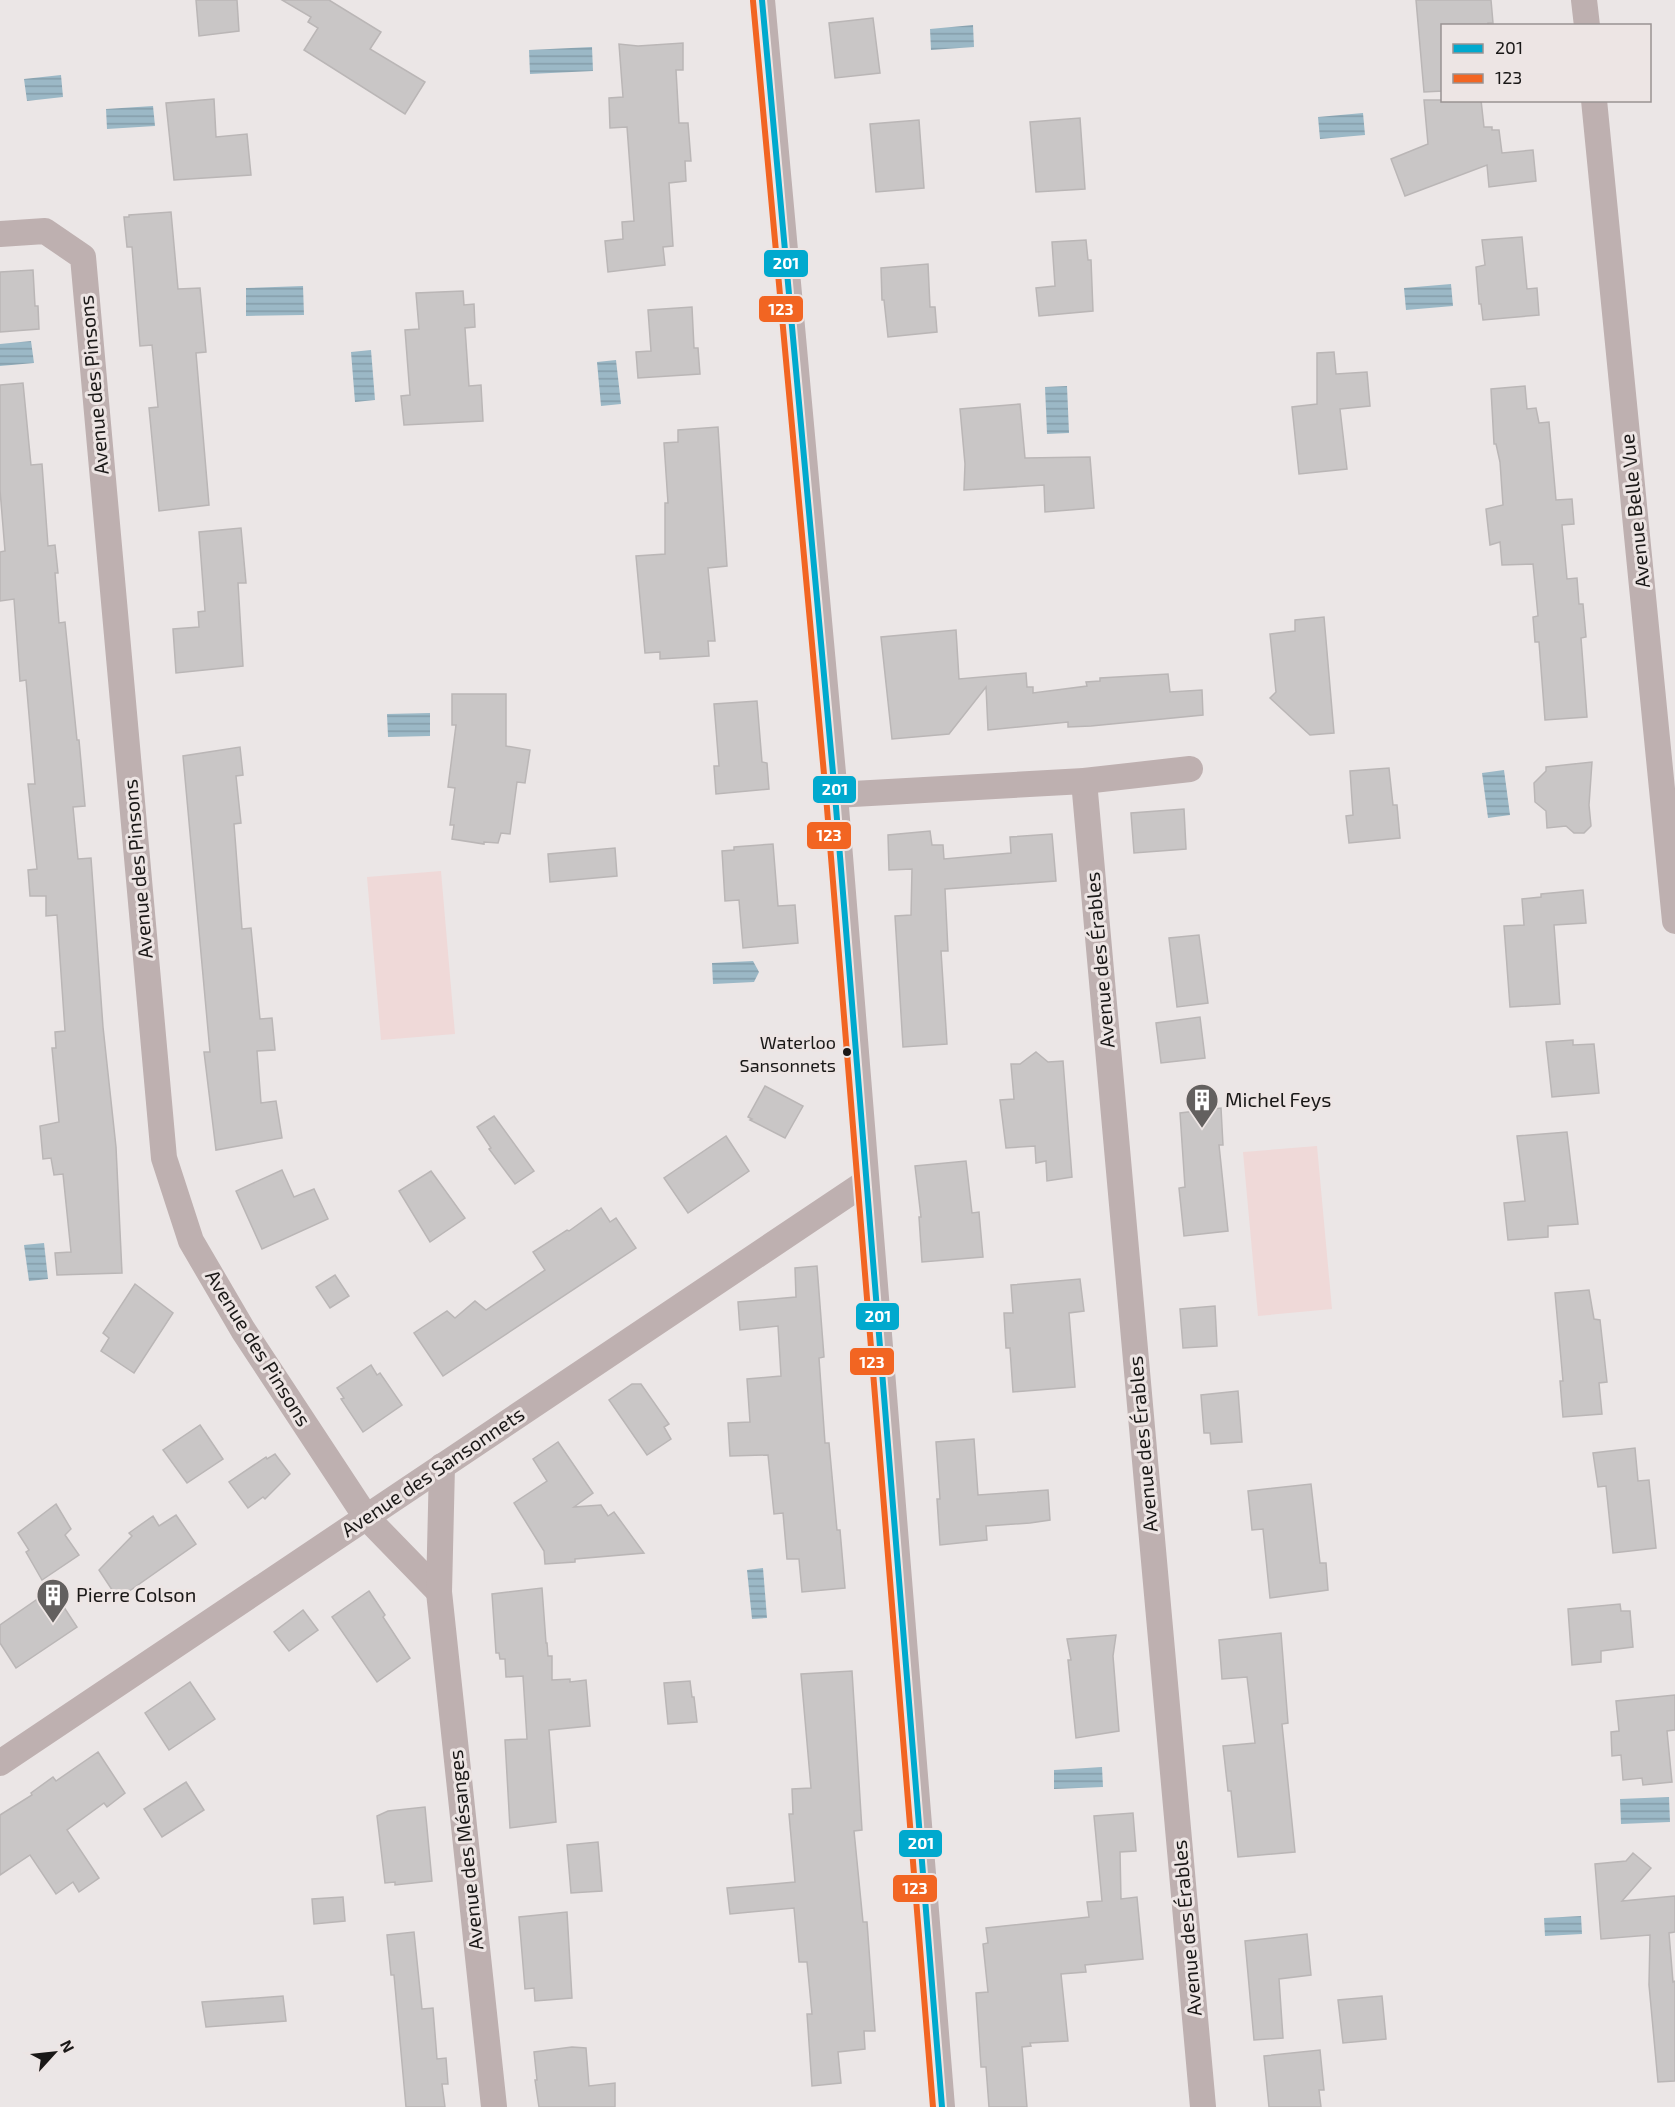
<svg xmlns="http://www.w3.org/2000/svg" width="1675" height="2107" font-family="'Exo 2',sans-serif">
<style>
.park{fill:#efd9d8}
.water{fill:url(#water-rules)}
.building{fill:#c9c6c6;stroke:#bab6b6;stroke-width:1.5}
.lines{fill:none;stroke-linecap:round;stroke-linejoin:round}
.minor{stroke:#beb0b0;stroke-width:26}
.bus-1-casing{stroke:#ede5e4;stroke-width:10}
.bus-2-casing{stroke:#ede5e4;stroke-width:10}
.bus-1{stroke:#00a9ce;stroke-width:6}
.bus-2{stroke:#f26522;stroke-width:6}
.bus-dot{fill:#1a1817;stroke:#ede5e4;stroke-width:2}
.labels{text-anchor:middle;stroke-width:6;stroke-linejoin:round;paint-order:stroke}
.bus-label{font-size:18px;fill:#1a1817;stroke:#ede5e4;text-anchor:end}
.street-label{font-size:20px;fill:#1a1817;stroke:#ede5e4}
.poi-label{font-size:20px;fill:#1a1817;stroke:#ede5e4;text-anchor:start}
.line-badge{stroke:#ede5e4;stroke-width:2}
.badge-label{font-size:16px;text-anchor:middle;font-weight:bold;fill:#fff}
</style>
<defs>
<pattern id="water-rules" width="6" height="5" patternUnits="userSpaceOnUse" patternTransform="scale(1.5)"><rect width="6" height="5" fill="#9bb8c6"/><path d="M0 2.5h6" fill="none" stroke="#859da9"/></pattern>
</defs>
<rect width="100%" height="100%" fill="#ebe6e6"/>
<g class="park">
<path d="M441,871L455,1034L381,1040L367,877Z"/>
<path d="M1317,1146L1332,1309L1258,1316L1243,1152Z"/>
</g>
<g class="water">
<path d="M973,25L974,47L931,50L930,29Z"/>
<path d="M592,47L593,71L530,74L529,50Z"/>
<path d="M61,75L63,97L27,101L24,79Z"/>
<path d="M153,106L155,126L107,129L106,109Z"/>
<path d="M1363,113L1365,135L1320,139L1318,117Z"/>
<path d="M1451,284L1453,306L1406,310L1404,288Z"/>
<path d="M303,286L304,315L246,316V288Z"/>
<path d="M31,341L34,363L0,366V344Z"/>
<path d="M371,350L375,400L355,402L351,352Z"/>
<path d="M616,360L621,404L601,406L597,362Z"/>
<path d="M1067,386L1069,433L1047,434L1045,387Z"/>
<path d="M430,713V736L388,737L387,714Z"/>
<path d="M1504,770L1510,815L1488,818L1482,773Z"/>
<path d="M753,961L759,972L754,982L713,984L712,963Z"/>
<path d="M44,1243L48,1279L29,1281L24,1245Z"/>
<path d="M763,1568L767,1618L752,1619L747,1570Z"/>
<path d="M1102,1767L1103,1787L1054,1789V1770Z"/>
<path d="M1669,1797L1670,1822L1621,1824L1620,1799Z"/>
<path d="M1581,1916L1582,1934L1545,1936L1544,1918Z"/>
</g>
<g class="building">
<path d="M196,0H237L239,31L199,36Z"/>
<path d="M282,0H329L381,32L370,49L425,82L405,114L304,50L318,28L308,22L311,17Z"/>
<path d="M1416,0H1491L1493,23H1488V26H1443V91L1424,92Z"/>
<path d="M873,18L880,73L835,78L829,23Z"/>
<path d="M683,43V70H676L679,123H688L691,161H685L686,181L669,183L673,246L663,247L665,265L608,272L605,241L623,239L622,222L634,221L627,127L610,128L609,98L623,97L619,44L638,46Z"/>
<path d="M214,99L216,137L247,134L251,175L174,180L166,103Z"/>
<path d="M1424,100H1481L1484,127H1492V130H1499L1502,153L1533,150L1536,181L1489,187L1487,165L1405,196L1391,159L1428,144Z"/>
<path d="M1080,118L1085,189L1036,192L1030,122Z"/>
<path d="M919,120L924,188L876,192L870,124Z"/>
<path d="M171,212L178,289L200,288L206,352L196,353L209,505L159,511L149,408L158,407L152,345L140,346L132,247H127L124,217H129V215Z"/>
<path d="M1522,237L1527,289L1537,288L1539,315L1483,320L1481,304H1479L1476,267L1485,265L1482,240Z"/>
<path d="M1086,240L1088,260H1091L1093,311L1039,316L1036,288L1055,286L1052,242Z"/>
<path d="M928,264L930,307H935L937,332L888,337L884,300H882L881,268Z"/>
<path d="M33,270L35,306H38L39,329L0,332V272Z"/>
<path d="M463,291L464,305L474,304L475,327L465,328L469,386L481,385L483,421L404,425L401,396L410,395L405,330L419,329L416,293Z"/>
<path d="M692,307L694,348H698L700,374L638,378L636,352L651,351L648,310Z"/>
<path d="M1334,352L1336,374L1367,372L1370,406L1340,409L1347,469L1299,474L1292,407L1317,404V353Z"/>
<path d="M23,383L31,465L42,464L48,546L55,545L58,573H55L59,623L65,622L77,740H79L85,806L73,807L78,859L91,858L103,1027L116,1147L122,1273L57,1275L55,1253L71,1252L63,1174L54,1175L51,1158L43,1159L40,1126L59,1122L52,1048H56L55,1032L65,1031L57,915L46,916V896H30L28,870L37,869L28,784H35L26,680L20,681L14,599L0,601V552L5,551L0,490V385Z"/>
<path d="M1525,386L1527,409L1536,408L1539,423L1549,422L1556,500L1572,499L1574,524L1562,525L1567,579L1577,578L1579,604H1583L1586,637L1581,638L1587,717L1545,720L1539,642H1535L1533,617L1538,616L1533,564L1502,565L1500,542L1490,545L1486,509L1503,505L1500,462L1496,444H1494L1491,389Z"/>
<path d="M1020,404L1025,458L1090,457L1094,508L1045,512L1044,485L964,490L965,464L960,409Z"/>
<path d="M718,427L727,566L708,568L715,641H708L709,656L660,659V652L645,653L636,556L665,554V503H668L664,443L678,442V430Z"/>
<path d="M241,528L246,583H238L243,666L176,673L173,629L199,627L198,612L205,611L199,532Z"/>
<path d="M1324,617L1334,733L1310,735L1270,698L1276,692L1270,634L1295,631V620Z"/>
<path d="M956,630L959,679L1026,673L1027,687H1033V693L1087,686L1086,682L1100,681V678L1168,674L1170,692L1202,690L1203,715L1091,726L1068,727V722L988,730L986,687L949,734L892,739L881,637Z"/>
<path d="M452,694H506V746L530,750L525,783L517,782L510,834L501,833L498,843L484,842V844L452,839L454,825H450L455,788L448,787L456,725H452Z"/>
<path d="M757,701L762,762L767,763L769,789L716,794L714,766H719L714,704Z"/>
<path d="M240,747L243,775L236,776L241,823L234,824L242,929L251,928L260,1019L272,1018L275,1050L257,1051L261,1103L276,1101L282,1138L216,1150L204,1052H210L183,756Z"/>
<path d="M1592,762L1589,805L1591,826L1584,833H1574L1566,826L1547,828L1546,811L1535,802L1534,783L1546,771V767Z"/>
<path d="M1389,768L1393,805H1397L1400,838L1349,843L1346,816L1353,815L1350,771Z"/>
<path d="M1184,809L1186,849L1134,853L1131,813Z"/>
<path d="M930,831L932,845H943L944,859L1011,853L1010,837L1052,834L1056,881L945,889L948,951H941L947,1044L903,1047L895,916L911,915L912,869L889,870L888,835Z"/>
<path d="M773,844L778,906L795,905L798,943L743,948L739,900L725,901L722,851L734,850V847Z"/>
<path d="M615,848L617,876L550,882L548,854Z"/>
<path d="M1583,890L1586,923L1554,925L1560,1004L1510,1007L1504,926L1524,925L1522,899L1541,897V894Z"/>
<path d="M1199,935L1208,1003L1177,1007L1169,938Z"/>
<path d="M1200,1017L1205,1058L1161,1063L1156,1023Z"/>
<path d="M1573,1040V1045L1594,1044L1599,1093L1552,1097L1546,1042Z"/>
<path d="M1036,1052L1048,1062L1063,1061L1072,1177L1047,1181L1046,1161L1036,1163L1035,1146L1006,1148L1000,1100L1014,1099L1011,1064H1020Z"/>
<path d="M765,1086L803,1106L785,1138L750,1120L752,1119L748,1117Z"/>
<path d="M1221,1108L1223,1145H1219L1228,1231L1184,1236L1179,1188L1185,1187L1180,1113Z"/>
<path d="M494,1116L534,1171L515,1184L489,1149L491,1148L477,1127Z"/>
<path d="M1567,1132L1578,1224L1548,1226V1237L1508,1240L1504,1203L1525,1201L1517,1136Z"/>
<path d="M726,1136L749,1171L688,1213L664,1178Z"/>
<path d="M966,1161L972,1213L979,1212L983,1257L922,1262L919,1217H921L915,1166Z"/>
<path d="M282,1170L294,1197L314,1189L328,1219L262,1249L236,1191Z"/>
<path d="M431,1171L465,1218L430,1242L399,1191Z"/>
<path d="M601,1208L610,1222L616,1218L636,1248L443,1376L414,1333L447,1311L455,1318L475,1301L486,1310L545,1270L533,1252L567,1230L569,1231Z"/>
<path d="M817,1266L824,1357L819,1358L825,1443H829L837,1530H840L845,1588L802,1592L799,1559H787L783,1513L774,1514L768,1455L730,1456L728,1423L750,1422L747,1379L781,1376L778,1326L740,1330L738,1302L796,1297L795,1268Z"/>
<path d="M335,1275L349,1296L330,1308L316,1287Z"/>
<path d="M1080,1279L1084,1311L1069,1313L1075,1387L1013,1392L1010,1348H1006L1004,1313H1013L1011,1285Z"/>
<path d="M135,1284L173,1313L134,1373L101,1351L109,1338L103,1333Z"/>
<path d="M1589,1290L1594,1319L1600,1320L1607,1382L1599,1383L1602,1414L1563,1417L1560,1381H1563L1555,1293Z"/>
<path d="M1215,1306L1217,1346L1183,1348L1180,1309Z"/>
<path d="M371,1365L377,1375L380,1373L402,1405L363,1432L341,1399L344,1398L337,1388Z"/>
<path d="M632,1384H641L669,1424L664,1427L671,1439L647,1455L609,1400Z"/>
<path d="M1238,1391L1242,1442L1211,1444L1210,1433H1204L1201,1395Z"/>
<path d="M200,1425L223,1459L187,1483L163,1450Z"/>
<path d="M974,1439L978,1495L1048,1490L1050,1520L1030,1523L986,1526L987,1540L940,1545L937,1499H940L936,1442Z"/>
<path d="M558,1442L593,1493L574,1507L601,1505L608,1516L614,1512L644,1553L575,1559V1562L545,1564L544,1551L514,1503L547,1481L533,1459Z"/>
<path d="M1635,1448L1638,1481L1649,1480L1656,1548L1613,1553L1606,1486L1598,1487L1593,1453Z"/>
<path d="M275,1454L290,1474L265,1499L263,1497L248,1508L229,1482L266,1457L267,1459Z"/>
<path d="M1311,1484L1320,1563H1326L1328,1590L1270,1598L1263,1529L1252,1530L1248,1491Z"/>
<path d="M56,1504L71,1529L65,1535L79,1555L42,1580L26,1552L29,1550L18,1533Z"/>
<path d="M176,1515L196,1544L118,1599L99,1570L132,1536L129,1533L153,1516L159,1526Z"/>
<path d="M542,1588L546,1643H547L548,1656H552V1680L570,1679V1682L586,1680L590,1726L549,1730L556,1822L510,1828L505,1740L527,1739L523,1676L506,1677L505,1659H500L499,1653H496L492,1594Z"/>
<path d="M52,1589L77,1627L16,1668L0,1643V1625Z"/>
<path d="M369,1591L385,1615L383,1617L410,1658L377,1682L332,1617Z"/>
<path d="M1620,1604L1621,1611H1630L1633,1647L1601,1651V1662L1572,1665L1568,1609Z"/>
<path d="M303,1610L318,1630L289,1651L274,1632Z"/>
<path d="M1281,1633L1288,1723L1282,1724L1295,1852L1238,1857L1231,1791H1228L1223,1746L1255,1743L1247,1677L1222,1679L1219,1640Z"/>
<path d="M1116,1635L1113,1656L1119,1731L1076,1738L1068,1660H1071L1067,1639Z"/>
<path d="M852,1671L862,1830L854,1831L863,1922H867L875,2031H864L865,2049L838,2052L841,2083L812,2086L807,2014H812L807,1962H799L794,1908L730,1914L727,1888L795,1882L789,1814H793L792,1789L811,1788L801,1674Z"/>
<path d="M690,1681L692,1697H694L697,1722L668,1724L664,1683Z"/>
<path d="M190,1682L215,1719L169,1750L145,1713Z"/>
<path d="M1675,1695V1730L1667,1731L1672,1782L1643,1785L1642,1778L1623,1780L1621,1755L1612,1756L1611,1732L1619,1731L1616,1701Z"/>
<path d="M98,1752L125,1793L107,1807L104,1803L67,1830L99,1878L79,1892L73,1882L56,1894L30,1855L0,1875V1815L32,1795L31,1793L53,1777L56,1781Z"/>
<path d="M186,1782L204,1810L162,1837L144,1809Z"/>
<path d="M425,1807L432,1881L395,1885V1882L385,1883L377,1816L388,1811Z"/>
<path d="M1133,1813L1136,1851L1120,1852L1121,1899L1137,1897L1143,1959L1085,1965L1086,1972L1061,1974L1068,2041L1030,2043L1031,2046L1022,2047L1027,2107H989L986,2067H981L976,1993L988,1992L983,1944L988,1943L986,1928L1089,1917L1087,1902L1102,1901L1094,1816Z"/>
<path d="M598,1842L602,1891L571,1893L567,1845Z"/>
<path d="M1633,1853L1651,1868L1622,1901L1675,1896V1932L1669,1933L1673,1982L1675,1981V2081L1658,2082L1649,1985L1650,1935L1601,1939L1595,1864L1626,1861Z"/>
<path d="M343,1897L345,1921L314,1924L312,1899Z"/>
<path d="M567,1912L572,1998L535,2001L534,1988L525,1989L519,1917Z"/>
<path d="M414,1932L422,2009L433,2008L437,2059L446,2058L448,2084H442L445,2107H406L394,1975H391L387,1935Z"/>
<path d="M1307,1934L1311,1975L1279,1979L1283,2038L1254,2040L1245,1941Z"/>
<path d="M283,1996L286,2021L206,2027L202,2002Z"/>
<path d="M1382,1996L1386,2039L1343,2043L1338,2000Z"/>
<path d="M572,2047L586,2048L589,2086L615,2083V2107H539L535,2080H537L534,2052Z"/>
<path d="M1320,2050L1324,2090H1319L1321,2107H1269L1264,2056Z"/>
</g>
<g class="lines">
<g class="minor">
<path d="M762,0L835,795L942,2107"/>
<path d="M1584,0L1587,26"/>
<path d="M1594,100L1675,921"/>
<path d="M0,234L45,231L83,257L164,1158L191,1241L243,1330L366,1517L439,1592"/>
<path d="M1084,781L1203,2107"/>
<path d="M835,795L1084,781L1190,769"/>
<path d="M442,1466L439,1592L494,2107"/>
<path d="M0,1763L866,1182"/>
</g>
<g class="bus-1-casing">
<path id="bus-1" d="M762,0L835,795L942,2107"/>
</g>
<g class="bus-2-casing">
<path id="bus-2" d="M753,1L826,796L933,2107"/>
</g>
<use href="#bus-1" class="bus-1"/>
<use href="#bus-2" class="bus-2"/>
</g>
<defs>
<g id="building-pin" transform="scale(1.725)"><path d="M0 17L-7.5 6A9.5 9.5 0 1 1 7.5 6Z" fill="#63605f" stroke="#ede5e4"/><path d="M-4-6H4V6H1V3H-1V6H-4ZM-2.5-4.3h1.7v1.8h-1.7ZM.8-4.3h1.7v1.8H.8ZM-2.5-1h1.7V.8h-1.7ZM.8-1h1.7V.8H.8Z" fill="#fff"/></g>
</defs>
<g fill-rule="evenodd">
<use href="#building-pin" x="1202" y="1100"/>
<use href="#building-pin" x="53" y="1595"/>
</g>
<circle class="bus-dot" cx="847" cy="1052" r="5"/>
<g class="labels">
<g class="bus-label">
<text x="836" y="1049">Waterloo<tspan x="836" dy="23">Sansonnets</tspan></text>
</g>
<g class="street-label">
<text transform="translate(94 385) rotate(-95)" y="7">Avenue des Pinsons</text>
<text transform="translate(1635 511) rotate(-96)" y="7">Avenue Belle Vue</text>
<text transform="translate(138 869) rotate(-95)" y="7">Avenue des Pinsons</text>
<text transform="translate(1100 960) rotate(-95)" y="7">Avenue des Érables</text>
<text transform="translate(258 1348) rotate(58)" y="7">Avenue des Pinsons</text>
<text transform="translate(1143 1444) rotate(-95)" y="7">Avenue des Érables</text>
<text transform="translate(433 1472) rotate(-34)" y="7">Avenue des Sansonnets</text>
<text transform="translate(466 1850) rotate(-96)" y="7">Avenue des Mésanges</text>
<text transform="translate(1187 1928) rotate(-95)" y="7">Avenue des Érables</text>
</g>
<g class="poi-label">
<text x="1225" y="1107">Michel Feys</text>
<text x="76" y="1602">Pierre Colson</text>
</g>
</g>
<g class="line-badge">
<rect x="763" y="249" width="46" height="29" rx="6" fill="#00a9ce"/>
<rect x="758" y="295" width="46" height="28" rx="6" fill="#f26522"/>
<rect x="812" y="775" width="45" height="29" rx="6" fill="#00a9ce"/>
<rect x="806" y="821" width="46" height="29" rx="6" fill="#f26522"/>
<rect x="855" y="1302" width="45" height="29" rx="6" fill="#00a9ce"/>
<rect x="849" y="1347" width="46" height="29" rx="6" fill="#f26522"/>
<rect x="898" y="1829" width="45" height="29" rx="6" fill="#00a9ce"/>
<rect x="892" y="1874" width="46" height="29" rx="6" fill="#f26522"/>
</g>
<g class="badge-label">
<text x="786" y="269">201</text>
<text x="781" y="315">123</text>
<text x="835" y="795">201</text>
<text x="829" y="841">123</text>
<text x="878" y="1322">201</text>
<text x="872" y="1368">123</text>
<text x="921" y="1849">201</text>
<text x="915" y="1894">123</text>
</g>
<rect x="1441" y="24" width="210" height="78" fill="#ede5e4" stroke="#999392" stroke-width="1.5"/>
<rect x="1453" y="44" width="30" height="9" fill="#00a9ce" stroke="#999392" stroke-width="1.5"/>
<text x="1495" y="54" font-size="18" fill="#1a1817">201</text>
<rect x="1453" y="74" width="30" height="9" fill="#f26522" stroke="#999392" stroke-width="1.5"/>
<text x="1495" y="84" font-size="18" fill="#1a1817">123</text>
<g transform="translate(54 2053) rotate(63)" stroke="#ede5e4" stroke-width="4.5" paint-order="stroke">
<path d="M0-4.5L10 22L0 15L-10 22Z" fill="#1a1817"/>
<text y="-9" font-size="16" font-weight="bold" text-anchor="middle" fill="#1a1817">N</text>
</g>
</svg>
